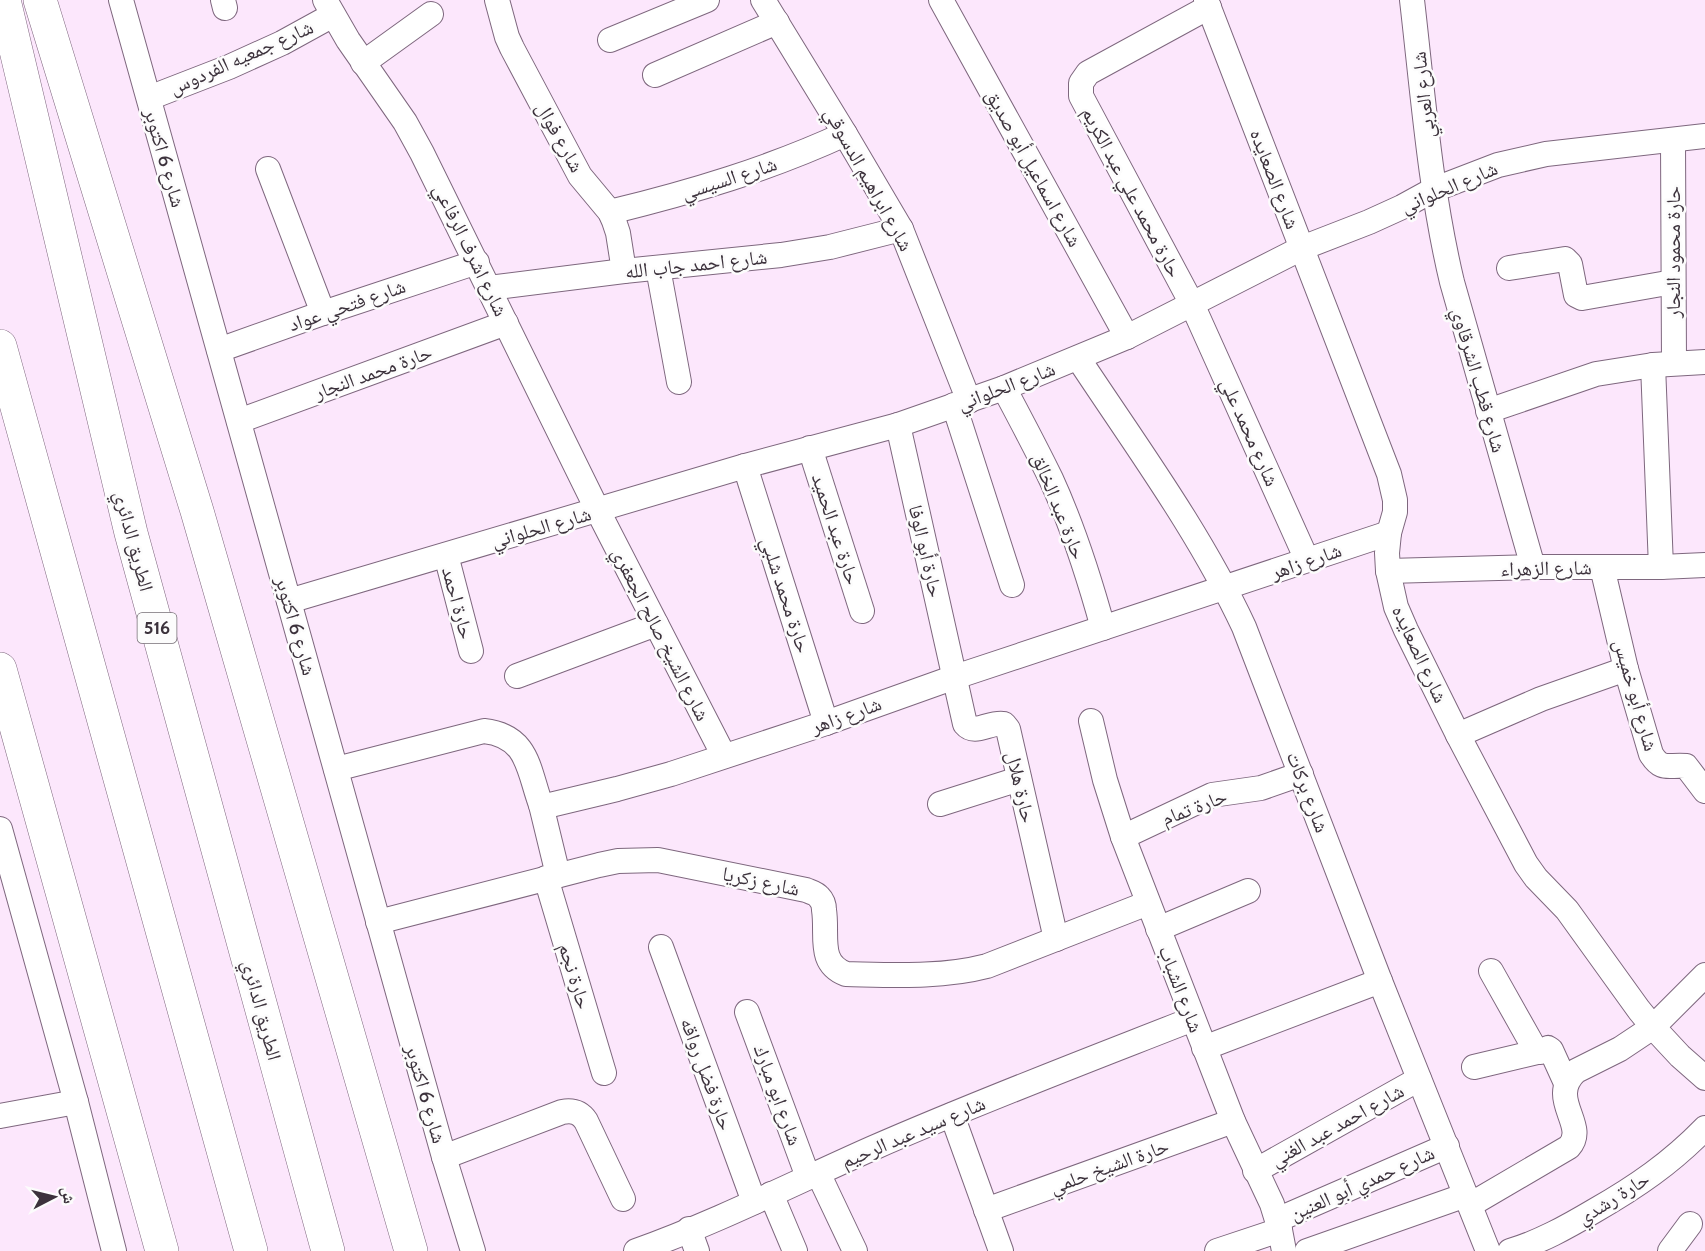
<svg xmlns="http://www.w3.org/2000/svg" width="1705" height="1251" font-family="Cabin,'Noto Naskh Arabic',sans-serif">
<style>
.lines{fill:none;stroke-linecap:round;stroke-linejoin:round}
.minor-casing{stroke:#7e677e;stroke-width:26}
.trunk-casing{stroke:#7e677e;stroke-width:34}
.motorway-casing{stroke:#7e677e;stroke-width:34}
.minor{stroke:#fff;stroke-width:24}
.trunk{stroke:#fff;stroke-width:33}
.motorway{stroke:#fff;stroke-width:33}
.labels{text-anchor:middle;stroke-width:5;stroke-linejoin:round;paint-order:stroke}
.shield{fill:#fcfcfc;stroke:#766f76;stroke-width:1.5}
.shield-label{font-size:18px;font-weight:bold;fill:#3c323c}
.street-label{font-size:20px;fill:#3c323c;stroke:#fcfcfc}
</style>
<rect width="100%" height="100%" fill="#fce7fc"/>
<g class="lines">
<g class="minor-casing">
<g id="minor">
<path d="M121,0L444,1157L473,1251"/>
<path d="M223,0L225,8"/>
<path d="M325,0L348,40L405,122L422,153L598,511L724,756"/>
<path d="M497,0L507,37L512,48L580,176L610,212L614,221L618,233L624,271"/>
<path d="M763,0L845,134L901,229L969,401"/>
<path d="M941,0L1127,337"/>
<path d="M1206,0L1389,474L1395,500V512L1389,533L1387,553L1388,571L1396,607L1406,630L1458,735L1526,864L1536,878L1567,910L1639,1010L1653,1027L1680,1056L1705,1078"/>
<path d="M1412,0C1423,95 1430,190 1452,282L1533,567"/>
<path d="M1209,7L1088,73L1081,83V96L1192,304L1307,560"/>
<path d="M610,40L707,0"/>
<path d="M363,63L431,14"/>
<path d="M655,75L777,22"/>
<path d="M149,98L229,67L282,43L333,15"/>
<path d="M1673,140L1674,363"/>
<path d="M268,169L323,313"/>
<path d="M610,212C692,192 769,169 845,134"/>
<path d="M658,268L679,382"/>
<path d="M1509,268L1565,259L1570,264L1576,295L1582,298L1673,282"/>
<path d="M489,288L624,271L781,255L830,247L901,229"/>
<path d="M219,350L323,313L477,262"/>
<path d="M1078,358C1136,446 1199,531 1244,627L1380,981L1488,1251"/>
<path d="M1653,365L1661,567"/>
<path d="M1004,388C1020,418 1036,448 1051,479C1073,527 1089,577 1103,628"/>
<path d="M954,405L1012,585"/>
<path d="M1488,411L1596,374L1653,365L1705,362"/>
<path d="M239,421L506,323"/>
<path d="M898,425L965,724C975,736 990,721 1004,724L1008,729L1056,939"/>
<path d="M810,448L862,611"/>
<path d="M745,466L826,723"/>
<path d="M446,555L471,651"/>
<path d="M1602,567L1626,669L1651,754C1662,772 1669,764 1686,766L1705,791"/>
<path d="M1388,571L1533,567H1661L1705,565"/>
<path d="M289,601L745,466L898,425L1004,388L1127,337L1302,248L1369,222L1402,207L1433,190L1498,165L1546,154L1705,136"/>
<path d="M517,676L656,624"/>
<path d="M1091,721L1105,780L1123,837L1233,1121L1272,1204L1280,1230L1284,1251"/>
<path d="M1458,735L1541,699L1626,669"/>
<path d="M336,769L484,731C529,736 528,770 541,805L546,806L617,789L671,774L826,723L955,677L1389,533"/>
<path d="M940,804L1019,779"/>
<path d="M541,805L558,875"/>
<path d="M0,829L76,1102L114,1251"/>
<path d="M1123,837L1212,795L1261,788L1301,774"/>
<path d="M546,878L604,1073"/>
<path d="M378,922L599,865L618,861L658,860L806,890C811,892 816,893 819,897C823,901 824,905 824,910C828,935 817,963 846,974C893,975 941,978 987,966L1148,903"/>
<path d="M1158,929L1248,891"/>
<path d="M661,947L754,1202"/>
<path d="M1491,971L1536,1051L1540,1052L1548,1048L1551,1050L1566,1083"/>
<path d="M747,1012L808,1177"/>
<path d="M1204,1048L1380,981"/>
<path d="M1474,1067L1537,1052"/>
<path d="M952,1115L1001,1251"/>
<path d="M0,1116L76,1102"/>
<path d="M444,1157L562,1112C573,1110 580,1112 586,1121L623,1199"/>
<path d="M1255,1171L1419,1079"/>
<path d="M818,1173L855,1251"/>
<path d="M771,1194L795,1251"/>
<path d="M1470,1205L1569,1147C1589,1125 1546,1099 1576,1071L1620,1049L1653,1027L1705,975"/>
<path d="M986,1210L1233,1121"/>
<path d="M1277,1220L1447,1146"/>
<path d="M689,1229L697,1251"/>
<path d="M636,1251C717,1222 794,1183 873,1148C978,1102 1086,1061 1193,1019"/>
<path d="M1217,1251L1280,1230"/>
<path d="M1307,1251L1466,1195"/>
<path d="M1510,1251C1540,1242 1567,1227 1594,1211C1636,1187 1671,1163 1705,1128"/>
<path d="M1670,1251L1690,1224"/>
</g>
</g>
<g class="trunk-casing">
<g id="trunk">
<path d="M40,0L197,511L411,1251"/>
<path d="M0,669L162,1251"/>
</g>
</g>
<g class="motorway-casing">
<g id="motorway">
<path d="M4,0L131,533L328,1251"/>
<path d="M0,346L251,1251"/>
</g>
</g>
<use href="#minor" class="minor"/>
<use href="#trunk" class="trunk"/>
<use href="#motorway" class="motorway"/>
</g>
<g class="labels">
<rect class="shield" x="137.5" y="613" width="39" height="30" rx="4.5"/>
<g class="shield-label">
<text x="157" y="634">516</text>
</g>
<g class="street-label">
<text transform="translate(241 57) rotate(-24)" y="7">شارع جمعيه الفردوس</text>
<text transform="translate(1423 95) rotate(-96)" y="7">شارع العربي</text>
<text transform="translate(560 137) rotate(61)" y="7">شارع فوال</text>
<text transform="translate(165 158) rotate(74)" y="7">شارع 6 اكتوبر</text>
<text transform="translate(1034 168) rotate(61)" y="7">شارع اسماعيل أبو صديق</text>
<text transform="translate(729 178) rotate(-18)" y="7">شارع السيسي</text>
<text transform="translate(869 179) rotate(61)" y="7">شارع ابراهيم الدسوقي</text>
<text transform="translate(1275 179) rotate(69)" y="7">شارع الصعايده</text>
<text transform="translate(1449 187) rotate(-23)" y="7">شارع الحلواني</text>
<text transform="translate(1132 192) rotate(62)" y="7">حارة محمد علي عبد الكريم</text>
<text transform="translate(471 250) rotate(64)" y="7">شارع اشرف الرفاعي</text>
<text transform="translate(1673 252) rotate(-90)" y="7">حارة محمود النجار</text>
<text transform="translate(696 264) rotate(-6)" y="7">شارع احمد جاب الله</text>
<text transform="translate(347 305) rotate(-19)" y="7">شارع فتحي عواد</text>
<text transform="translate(373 372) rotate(-20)" y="7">حارة محمد النجار</text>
<text transform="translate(1479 380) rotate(74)" y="7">شارع قطب الشرقاوي</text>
<text transform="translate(1006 386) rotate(-21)" y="7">شارع الحلواني</text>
<text transform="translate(1250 432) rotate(66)" y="7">شارع محمد علي</text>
<text transform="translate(1059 506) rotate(68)" y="7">حارة عبد الخالق</text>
<text transform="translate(541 527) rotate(-16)" y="7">شارع الحلواني</text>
<text transform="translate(836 529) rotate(72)" y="7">حارة عبد الحميد</text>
<text transform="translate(134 541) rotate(75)" y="7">الطريق الدائري</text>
<text transform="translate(926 551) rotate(77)" y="7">حارة أبو الوفا</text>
<text transform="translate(1306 561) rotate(-19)" y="7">شارع زاهر</text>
<text transform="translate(1546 568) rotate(-1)" y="7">شارع الزهراء</text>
<text transform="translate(786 595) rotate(72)" y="7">حارة محمد شلبي</text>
<text transform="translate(458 603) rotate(75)" y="7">حارة احمد</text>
<text transform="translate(296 626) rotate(74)" y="7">شارع 6 اكتوبر</text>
<text transform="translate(661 634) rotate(63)" y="7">شارع الشيخ صالح الجعفري</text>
<text transform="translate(1420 654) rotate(65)" y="7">شارع الصعايده</text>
<text transform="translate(1636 695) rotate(74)" y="7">شارع أبو خميس</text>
<text transform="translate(846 715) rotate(-20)" y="7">شارع زاهر</text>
<text transform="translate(1021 787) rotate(77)" y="7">حارة هلال</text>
<text transform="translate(1308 792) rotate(69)" y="7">شارع بركات</text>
<text transform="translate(1194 807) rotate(-21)" y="7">حارة تمام</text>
<text transform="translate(761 881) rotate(12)" y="7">شارع زكريا</text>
<text transform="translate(575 976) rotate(73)" y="7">حارة نجم</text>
<text transform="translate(1181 989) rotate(69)" y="7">شارع الشباب</text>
<text transform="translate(262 1010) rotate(75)" y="7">الطريق الدائري</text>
<text transform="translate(707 1074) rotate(70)" y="7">حارة فضل رواقه</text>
<text transform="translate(426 1094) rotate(74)" y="7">شارع 6 اكتوبر</text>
<text transform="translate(778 1095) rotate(70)" y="7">شارع ابو مبارك</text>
<text transform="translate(1337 1125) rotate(-29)" y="7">شارع احمد عبد الغني</text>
<text transform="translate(913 1132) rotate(-23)" y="7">شارع سيد عبد الرحيم</text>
<text transform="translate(1109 1166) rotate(-20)" y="7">حارة الشيخ حلمي</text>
<text transform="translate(1362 1183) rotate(-24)" y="7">شارع حمدي أبو العنين</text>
<text transform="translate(1613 1198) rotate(-32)" y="7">حارة رشدي</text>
</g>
</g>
<g transform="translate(54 1197) rotate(83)" stroke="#fcfcfc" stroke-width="4.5" paint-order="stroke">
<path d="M0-4.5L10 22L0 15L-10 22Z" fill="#3c323c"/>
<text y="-9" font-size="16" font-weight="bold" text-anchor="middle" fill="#3c323c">ش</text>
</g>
</svg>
